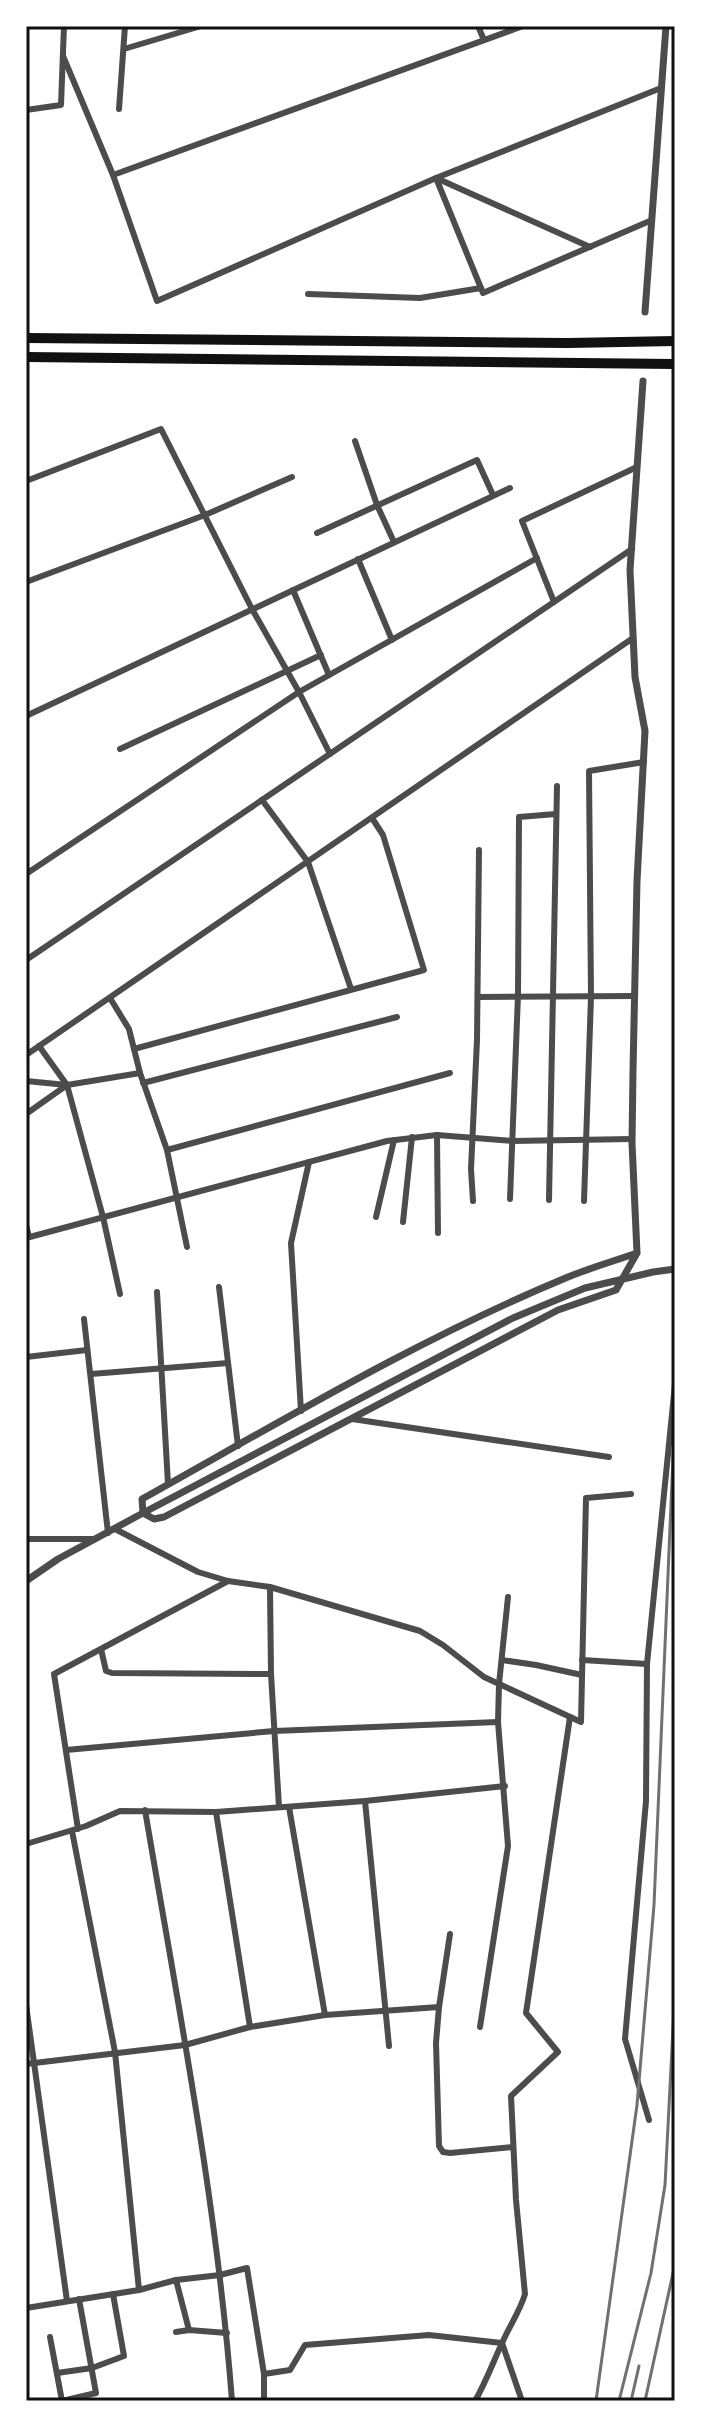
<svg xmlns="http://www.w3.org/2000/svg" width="701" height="2427" font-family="'DM Sans',sans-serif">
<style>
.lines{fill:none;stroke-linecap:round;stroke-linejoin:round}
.minor{stroke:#4c4c4c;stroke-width:6}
.tertiary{stroke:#4c4c4c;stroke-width:7}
.trunk{stroke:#111;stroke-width:10}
.rail{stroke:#707070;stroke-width:3}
.neatline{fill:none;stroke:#111;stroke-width:3}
</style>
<rect width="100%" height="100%" fill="#fff"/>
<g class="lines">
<g class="minor">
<path d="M478,26L484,40"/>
<path d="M124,49L201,26"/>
<path d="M63,56L113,175L157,301L436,178L590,247"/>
<path d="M119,109L125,26"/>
<path d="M26,110L61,105L64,26"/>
<path d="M113,175L523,26"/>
<path d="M652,220L483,293L436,178L661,88"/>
<path d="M308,294L420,298L481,288"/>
<path d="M355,441L377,505L394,542"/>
<path d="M26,481L161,429L252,609L299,692L330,754"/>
<path d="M317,533L477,460L493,495"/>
<path d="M358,559L392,640"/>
<path d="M26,582L205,515L292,477"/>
<path d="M293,590L329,675"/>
<path d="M554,602L522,521L637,467"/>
<path d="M26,716L510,488"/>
<path d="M120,749L321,655"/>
<path d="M262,800L308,862L351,989"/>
<path d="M26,874L299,692L537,558"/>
<path d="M26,960L632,549"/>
<path d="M478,997L634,996"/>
<path d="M110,998L129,1029L140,1073L167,1150L187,1247"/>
<path d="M39,1046L67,1085L103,1217L120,1294"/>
<path d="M134,1049L424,970L383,835L372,818"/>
<path d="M26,1055L633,638"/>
<path d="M26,1081L67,1085"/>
<path d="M143,1083L397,1017"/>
<path d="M26,1114L67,1085L140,1073"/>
<path d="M437,1135L438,1233"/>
<path d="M167,1150L450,1073"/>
<path d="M510,1199L518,995L519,817L556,814"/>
<path d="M549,1200L557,786"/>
<path d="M473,1201L471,1169L477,1040L479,850"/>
<path d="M584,1201L591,997L589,771L644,762"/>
<path d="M376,1217L394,1140"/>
<path d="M403,1222L412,1137"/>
<path d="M26,1225L29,1237"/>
<path d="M26,1238L387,1141L437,1135L512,1141L632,1139"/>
<path d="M219,1287L238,1446"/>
<path d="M157,1292L168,1484"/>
<path d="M84,1319L108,1533"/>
<path d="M26,1357L87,1350"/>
<path d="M91,1374L228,1363"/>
<path d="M301,1411L291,1243L309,1162"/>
<path d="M352,1419L609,1457"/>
<path d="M115,1529L198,1572L228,1581L270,1587L420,1631L443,1645L484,1677L581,1722L586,1498L631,1494"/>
<path d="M26,1539H94"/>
<path d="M270,1587L271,1674L279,1807"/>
<path d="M101,1649L106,1671L112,1673L271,1674"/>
<path d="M502,1660L536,1665L582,1675"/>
<path d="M582,1660L647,1664"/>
<path d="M66,1750L274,1731L498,1722"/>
<path d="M365,1801L389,2046"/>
<path d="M289,1807L325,2015"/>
<path d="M145,1810C178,2006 217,2203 232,2401"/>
<path d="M216,1812L250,2027"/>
<path d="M78,1829L54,1674L228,1581"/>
<path d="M72,1831L115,2052L139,2290"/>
<path d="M26,1844L86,1826L120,1811L216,1812L365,1801L505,1786"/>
<path d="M450,1934L439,2007L436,2043L439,2146L443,2152L450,2153L513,2147"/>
<path d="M26,2005L67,2301"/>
<path d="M480,2027L508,1846L498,1722L499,1684L508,1597"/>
<path d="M26,2064L185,2045L250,2027L325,2015L439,2007"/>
<path d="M649,2120L625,2039L646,1801L647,1664L675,1384"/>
<path d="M176,2280L189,2330"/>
<path d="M26,2308L139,2290L176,2280L220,2275L247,2268L264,2374V2401"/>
<path d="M176,2332L189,2330L227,2333"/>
<path d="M50,2337L62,2401"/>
<path d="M57,2373L92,2368L124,2356L113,2294"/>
<path d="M264,2374L290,2370L305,2345L429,2335L502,2343L522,2401"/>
<path d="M62,2401L96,2393L79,2299"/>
<path d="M475,2401C486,2382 493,2362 503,2341C510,2325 520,2311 525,2294L516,2200L511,2096L558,2052L526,2013L570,1717"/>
</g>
<g class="tertiary">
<path d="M645,312L666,26"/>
<path d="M637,1253C614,1261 590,1268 568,1277C420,1338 282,1421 142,1499L143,1513L154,1519L164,1517L558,1310L616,1290L637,1253L632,1143L633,1071L637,881L645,731L635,677L630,570L643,381"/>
<path d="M26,1581L58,1559L143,1513L513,1318L585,1288L653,1272L675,1269"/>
</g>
<g class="trunk">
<path d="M26,338L569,343L675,341"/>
<path d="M26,357L675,364"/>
</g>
<g class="rail">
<path d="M596,2401L637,2105L654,1905L675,1410"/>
<path d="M619,2401L651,2273L665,2185L675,1989"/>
<path d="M631,2401L639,2366"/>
<path d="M645,2401L675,2264"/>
</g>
</g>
<rect width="701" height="2427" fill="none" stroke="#ffffff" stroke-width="56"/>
<rect x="28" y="28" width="645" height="2371" class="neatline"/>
</svg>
